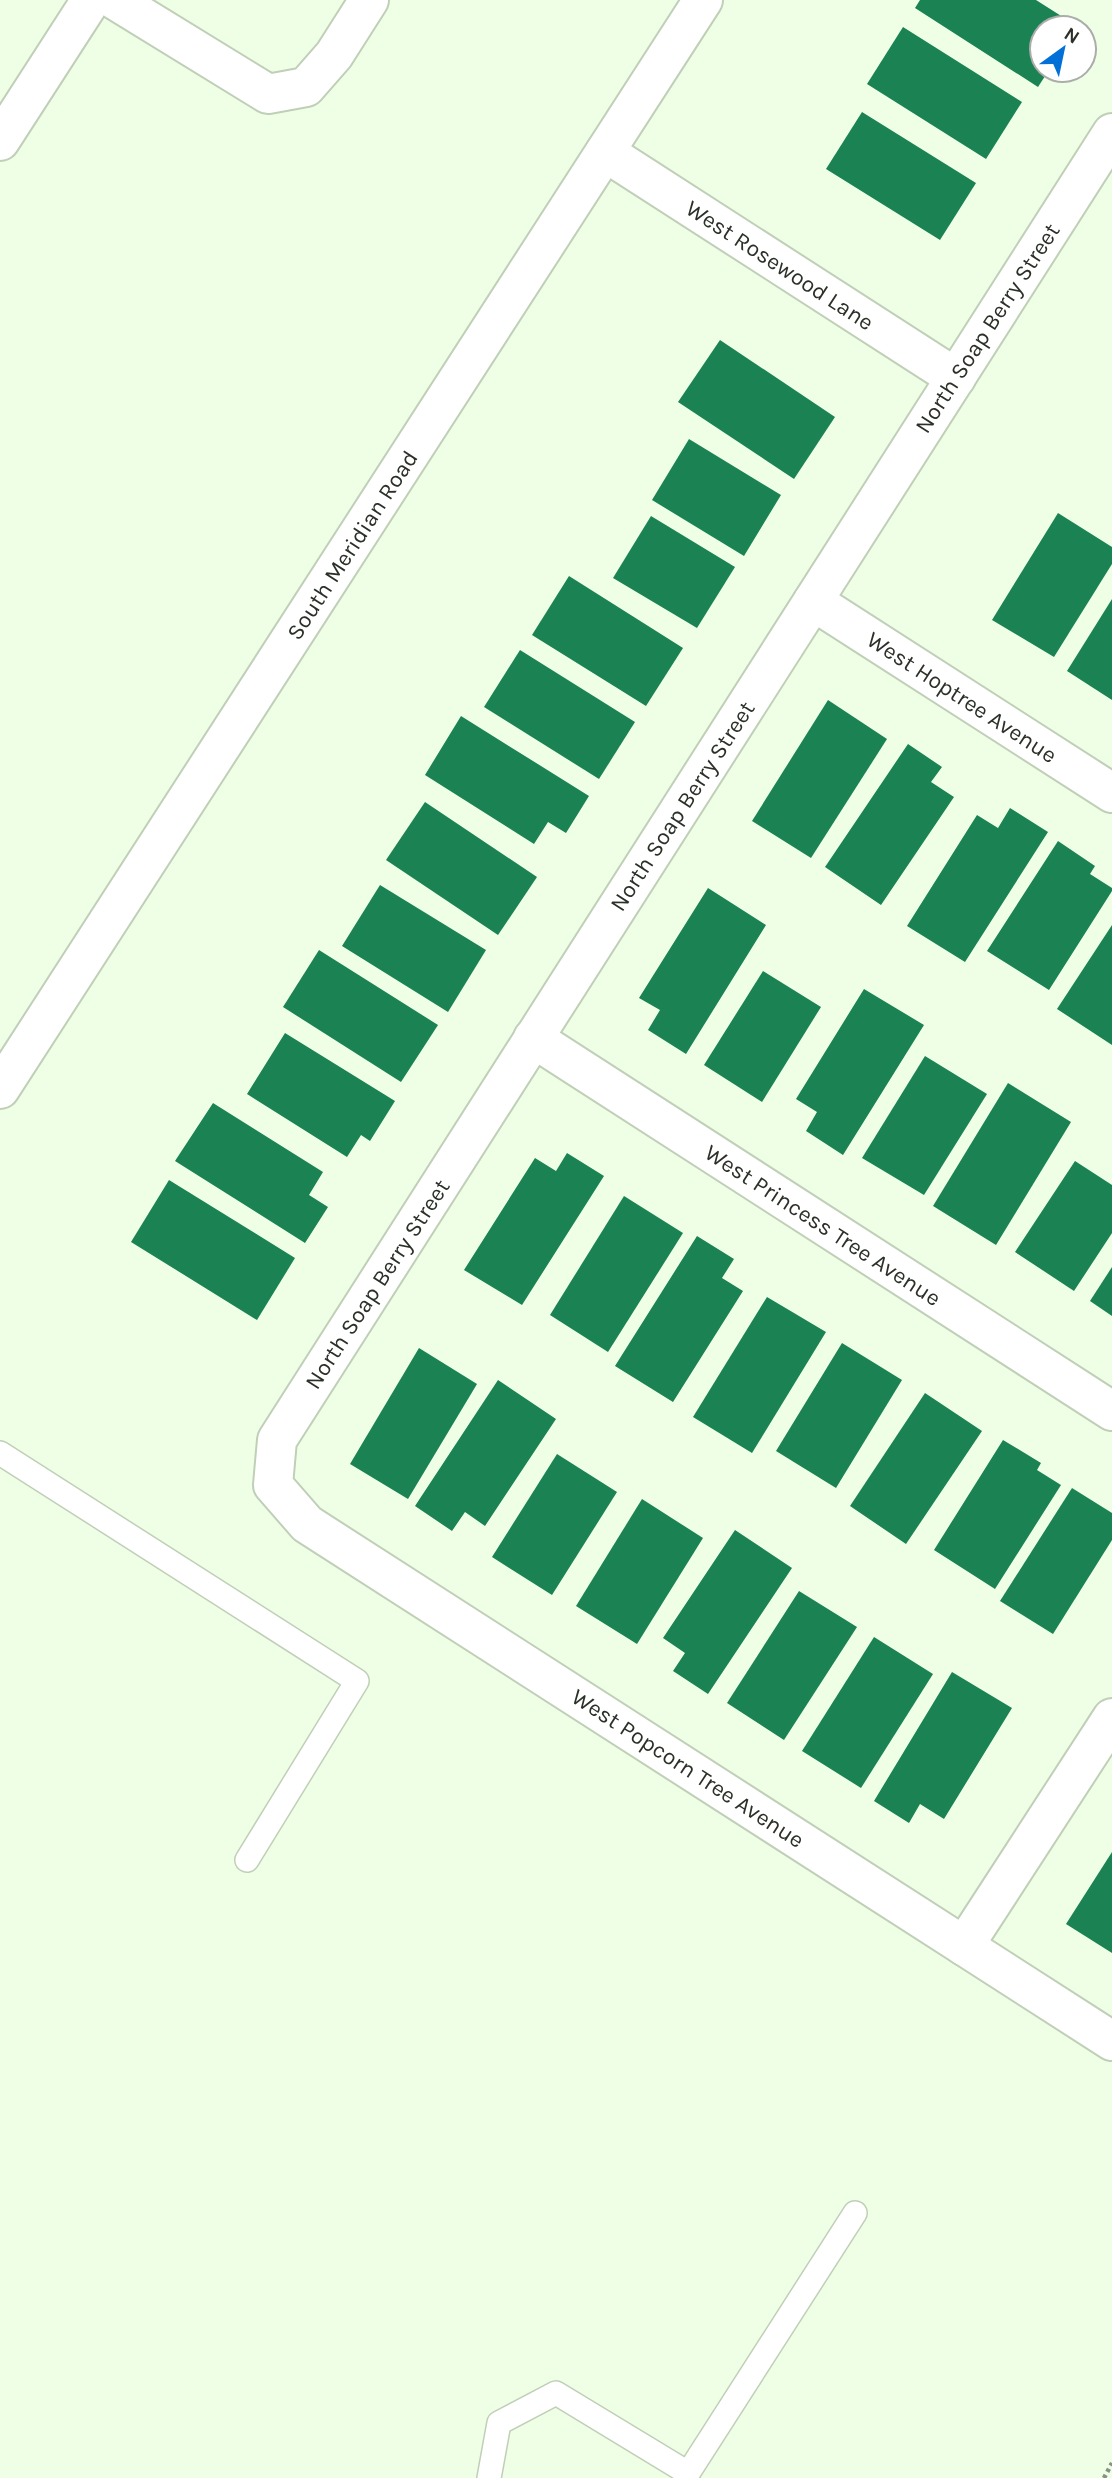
<svg xmlns="http://www.w3.org/2000/svg" width="1112" height="2478" font-family="Karla,sans-serif">
<style>
.building{fill:#1a8253}
.lines{fill:none;stroke-linecap:round;stroke-linejoin:round}
.lane-casing{stroke:#c0cfb7;stroke-width:26}
.street-casing{stroke:#c0cfb7;stroke-width:42}
.secondary-casing{stroke:#c0cfb7;stroke-width:42}
.path{stroke:#889282;stroke-width:4.5;stroke-dasharray:3.5 3.5;stroke-linecap:butt}
.lane{stroke:#fff;stroke-width:23}
.street{stroke:#fff;stroke-width:38}
.secondary{stroke:#fff;stroke-width:38}
.labels{text-anchor:middle;stroke-width:7;stroke-linejoin:round;paint-order:stroke}
.street-label{font-size:23px;fill:#2b3128;stroke:#fff}
</style>
<rect width="100%" height="100%" fill="#efffe6"/>
<g class="building">
<path d="M920,0H1036L1077,26L1076,28H1042V70H1049L1038,87L915,8Z"/>
<path d="M903,27L1022,102L986,159L867,84Z"/>
<path d="M862,112L976,183L940,240L826,169Z"/>
<path d="M720,340L835,417L794,479L678,402Z"/>
<path d="M689,439L781,495L744,556L652,500Z"/>
<path d="M1058,513L1112,547V564L1054,657L992,620Z"/>
<path d="M651,516L735,567L697,628L613,578Z"/>
<path d="M569,576L683,648L646,706L532,635Z"/>
<path d="M1112,599V700L1067,671Z"/>
<path d="M520,650L635,722L599,779L484,707Z"/>
<path d="M828,700L887,739L811,858L752,821Z"/>
<path d="M461,716L589,796L566,833L548,822L534,844L425,775Z"/>
<path d="M908,744L942,767L931,782L954,797L881,905L825,867Z"/>
<path d="M425,802L537,877L498,935L386,860Z"/>
<path d="M1010,808L1048,832L965,962L907,926L977,815L998,828Z"/>
<path d="M1058,841L1095,866L1090,874L1112,888V891L1049,990L987,951Z"/>
<path d="M380,885L486,950L448,1012L342,946Z"/>
<path d="M708,888L766,925L686,1054L648,1030L660,1010L639,998Z"/>
<path d="M1112,925V1045L1057,1009Z"/>
<path d="M319,950L438,1025L401,1082L283,1007Z"/>
<path d="M763,971L821,1007L762,1102L704,1065Z"/>
<path d="M864,989L924,1025L843,1155L806,1131L817,1112L796,1099Z"/>
<path d="M285,1033L395,1101L370,1141L361,1135L347,1157L247,1094Z"/>
<path d="M925,1056L987,1094L924,1195L862,1158Z"/>
<path d="M1008,1083L1071,1122L996,1245L933,1206Z"/>
<path d="M213,1103L323,1172L309,1195L328,1207L305,1243L175,1161Z"/>
<path d="M567,1153L604,1176L522,1305L464,1270L535,1158L556,1171Z"/>
<path d="M1075,1161L1112,1185V1233L1074,1291L1015,1252Z"/>
<path d="M169,1180L295,1258L257,1320L131,1242Z"/>
<path d="M624,1196L683,1233L608,1352L550,1315Z"/>
<path d="M697,1236L734,1259L722,1278L743,1291L673,1402L615,1366Z"/>
<path d="M1112,1267V1316L1090,1301Z"/>
<path d="M767,1297L826,1332L752,1453L693,1417Z"/>
<path d="M842,1343L902,1380L836,1488L776,1451Z"/>
<path d="M419,1348L477,1384L408,1499L350,1464Z"/>
<path d="M498,1380L556,1419L485,1526L465,1512L452,1531L415,1506Z"/>
<path d="M925,1393L982,1431L906,1544L850,1506Z"/>
<path d="M1003,1440L1041,1463L1037,1470L1061,1485L995,1589L934,1550Z"/>
<path d="M557,1454L617,1492L552,1595L492,1557Z"/>
<path d="M1072,1488L1112,1513V1540L1053,1634L1000,1601Z"/>
<path d="M642,1499L703,1538L637,1644L576,1606Z"/>
<path d="M735,1530L792,1568L708,1694L673,1671L685,1653L663,1638Z"/>
<path d="M799,1591L857,1627L784,1740L727,1703Z"/>
<path d="M874,1637L933,1674L861,1788L802,1751Z"/>
<path d="M952,1672L1012,1708L944,1819L920,1804L909,1823L874,1801Z"/>
<path d="M1112,1852V1953L1066,1924Z"/>
</g>
<g class="lines">
<g class="lane-casing">
<g id="lane">
<path d="M0,1453L357,1681L247,1860"/>
<path d="M489,2478L499,2423L556,2393L688,2473"/>
<path d="M685,2478L855,2213"/>
</g>
</g>
<g class="street-casing">
<g id="street">
<path d="M115,0L268,94L306,87L334,55L369,0"/>
<path d="M1112,133L277,1440L273,1485L307,1524L1112,2041"/>
<path d="M0,141L91,0"/>
<path d="M605,152L956,378"/>
<path d="M813,601L1112,793"/>
<path d="M533,1038L1112,1411"/>
<path d="M964,1946L1112,1718"/>
</g>
</g>
<g class="secondary-casing">
<path id="secondary" d="M0,1089L703,0"/>
</g>
<path class="path" d="M1104,2478L1112,2463"/>
<use href="#lane" class="lane"/>
<use href="#street" class="street"/>
<use href="#secondary" class="secondary"/>
</g>
<g class="labels">
<g class="street-label">
<text transform="translate(780 265) rotate(33)" y="8">West Rosewood Lane</text>
<text transform="translate(987 328) rotate(-57)" y="8">North Soap Berry Street</text>
<text transform="translate(352 545) rotate(-57)" y="8">South Meridian Road</text>
<text transform="translate(962 697) rotate(33)" y="8">West Hoptree Avenue</text>
<text transform="translate(682 806) rotate(-57)" y="8">North Soap Berry Street</text>
<text transform="translate(823 1225) rotate(33)" y="8">West Princess Tree Avenue</text>
<text transform="translate(377 1284) rotate(-57)" y="8">North Soap Berry Street</text>
<text transform="translate(688 1768) rotate(33)" y="8">West Popcorn Tree Avenue</text>
</g>
</g>
<g transform="translate(1063 49) rotate(33)"><circle r="33" fill="#ffffff" stroke="#aaada9" stroke-width="2"/>
<path d="M0-5L12 26L0 18L-12 26Z" fill="#0370d8"/>
<text y="-10" font-size="19" font-weight="bold" text-anchor="middle" fill="#2b3128">N</text>
</g>
</svg>
